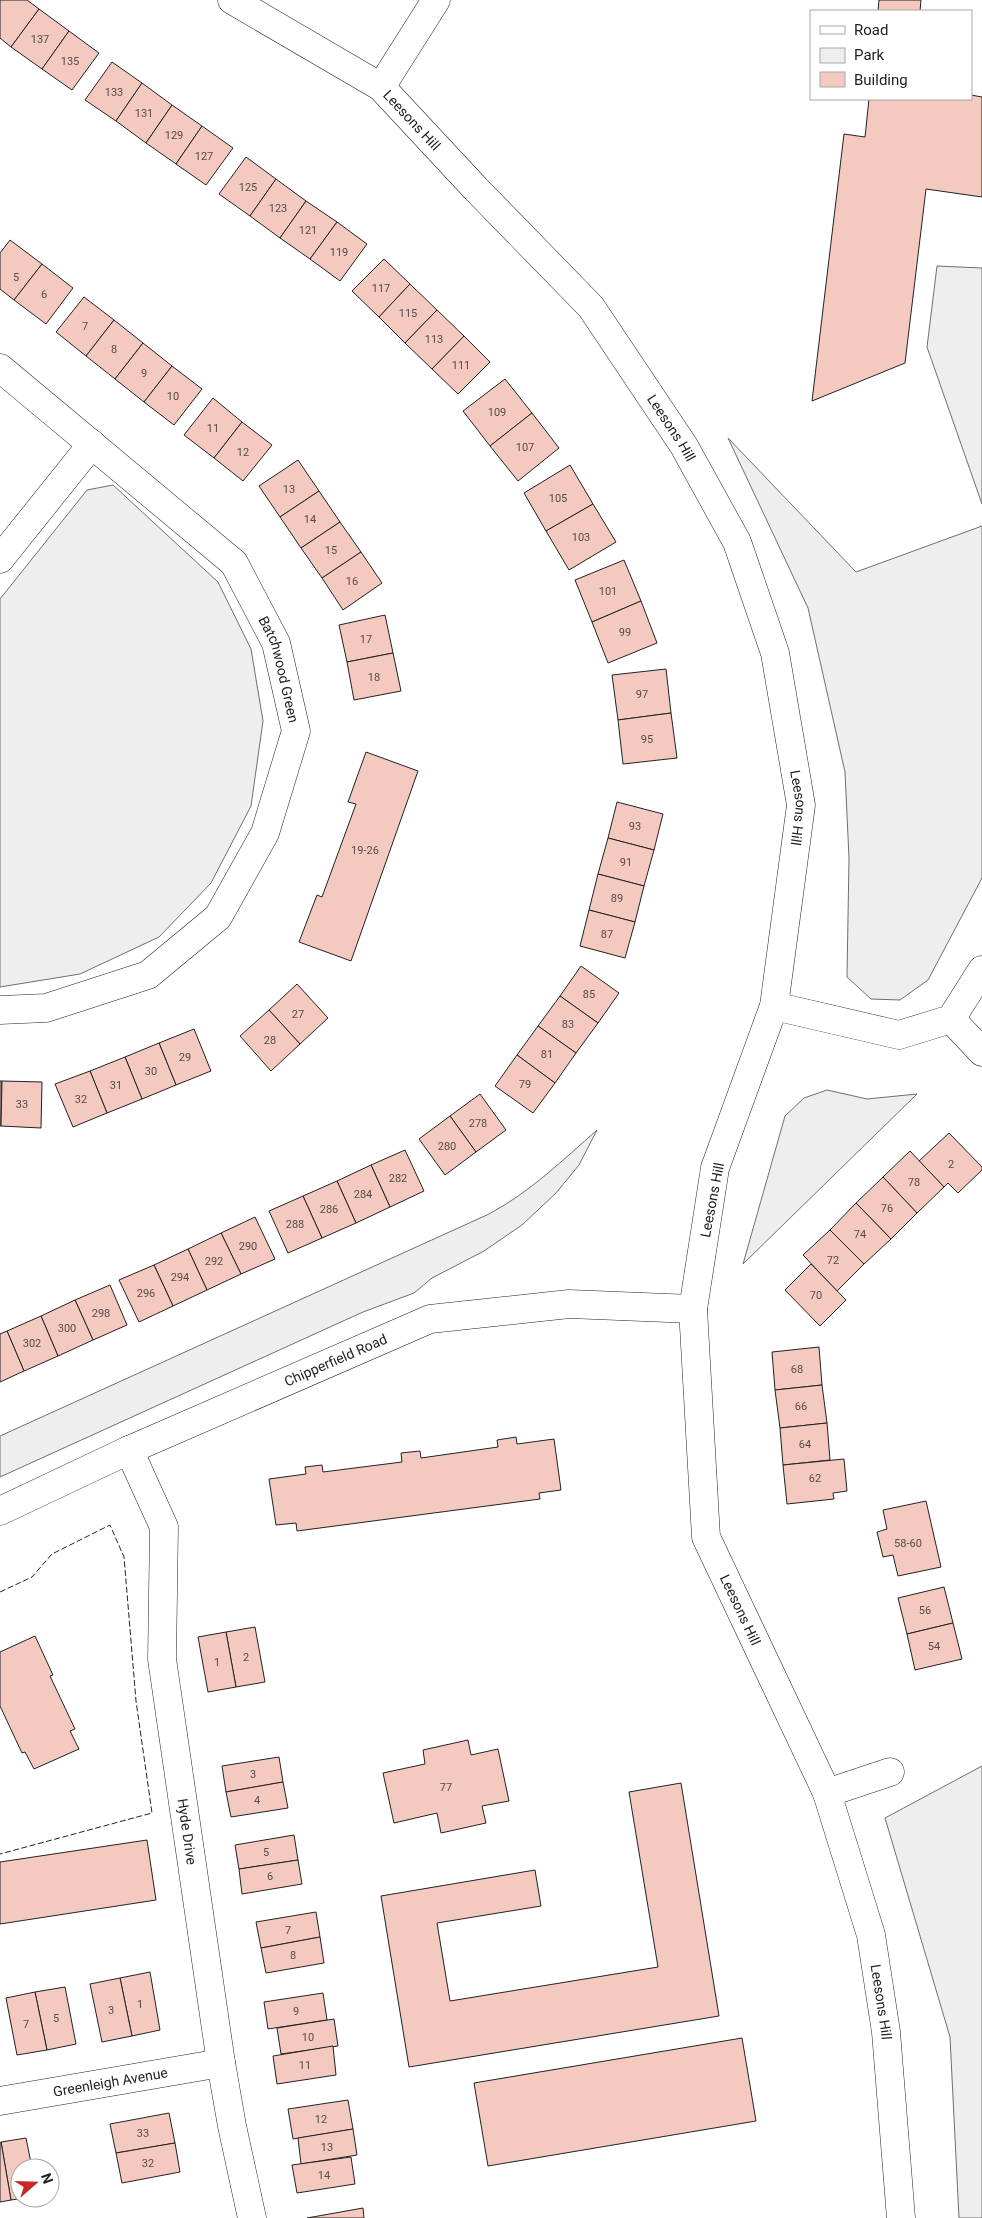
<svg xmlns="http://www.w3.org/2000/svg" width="982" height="2218" font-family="Roboto,sans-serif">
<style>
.green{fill:#eee;stroke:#6f6f6f}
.building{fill:#f3c9c0;stroke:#222}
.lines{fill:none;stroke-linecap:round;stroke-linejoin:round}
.street-casing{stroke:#222;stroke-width:29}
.secondary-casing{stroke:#222;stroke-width:29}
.street{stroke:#fff;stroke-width:28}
.secondary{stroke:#fff;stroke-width:28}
.fence{stroke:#222;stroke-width:1;stroke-dasharray:6 2.5;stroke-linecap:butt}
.labels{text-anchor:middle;stroke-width:4;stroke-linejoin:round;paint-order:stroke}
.number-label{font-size:11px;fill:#564c4a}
.street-label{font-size:14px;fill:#222;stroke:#fff}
</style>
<rect width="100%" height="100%" fill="#fff"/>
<g class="green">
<path d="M937,266L982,268V504L927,347Z"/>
<path d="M728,438L856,572L982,526V878L928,980L900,1000L871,999L847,977L849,858L845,772L808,608Z"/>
<path d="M113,485L218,582L251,649L263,721L251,806L211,883L159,937L80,974L0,987V599L87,490Z"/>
<path d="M827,1090L867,1099L917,1094L743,1264L785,1116L804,1098Z"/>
<path d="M597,1130L579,1165L556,1193L522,1225L484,1251L432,1278L414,1293L363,1312L0,1477V1436L489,1214C530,1192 563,1160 597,1130Z"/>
<path d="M982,1766V2218H959L950,2037L885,1818Z"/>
</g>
<g class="building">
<path d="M0,0H27L39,9L11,47L0,38Z"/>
<path d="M879,0H921L920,11H878Z"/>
<path d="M39,9L69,31L42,69L11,47Z"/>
<path d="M69,31L99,53L72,90L42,69Z"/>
<path d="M112,62L142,83L116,121L85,100Z"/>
<path d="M142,83L172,105L146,143L116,121Z"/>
<path d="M971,95L982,97V197L926,189L905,363L812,401L844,134L865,137L869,99H971Z"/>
<path d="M172,105L202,126L176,164L146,143Z"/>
<path d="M202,126L233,148L206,185L176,164Z"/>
<path d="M246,157L276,179L250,216L219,194Z"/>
<path d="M276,179L306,201L280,238L250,216Z"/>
<path d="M306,201L337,222L310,259L280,238Z"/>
<path d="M337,222L367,244L340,281L310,259Z"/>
<path d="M10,240L42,264L14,300L0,289V253Z"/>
<path d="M384,259L410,284L379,317L352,291Z"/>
<path d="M42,264L73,288L46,324L14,300Z"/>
<path d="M410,284L437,310L405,343L379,317Z"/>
<path d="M84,297L114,320L86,356L56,332Z"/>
<path d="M437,310L464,336L432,369L405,343Z"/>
<path d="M114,320L143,343L115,379L86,356Z"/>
<path d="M464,336L490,362L458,394L432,369Z"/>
<path d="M143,343L172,366L144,402L115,379Z"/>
<path d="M172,366L202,389L174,425L144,402Z"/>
<path d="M505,379L532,413L490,446L463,411Z"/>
<path d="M213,398L242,422L214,458L184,435Z"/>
<path d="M532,413L559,448L518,481L490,446Z"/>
<path d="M242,422L272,445L243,481L214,458Z"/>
<path d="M298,460L319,491L280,517L259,486Z"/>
<path d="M570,465L593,504L546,531L524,493Z"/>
<path d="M319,491L340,522L301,548L280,517Z"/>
<path d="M593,504L616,542L569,570L546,531Z"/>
<path d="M340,522L361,552L322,578L301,548Z"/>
<path d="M361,552L382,583L343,610L322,578Z"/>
<path d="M624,560L641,601L592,622L575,580Z"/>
<path d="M641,601L657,643L608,663L592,622Z"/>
<path d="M385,615L393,653L347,662L339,625Z"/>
<path d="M393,653L401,691L354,700L347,662Z"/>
<path d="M666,669L671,713L618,720L612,675Z"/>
<path d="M671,713L677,758L623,764L618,720Z"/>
<path d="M366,752L418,771L351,961L299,942L317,895L322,897L356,804L348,802Z"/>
<path d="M617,802L663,814L654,850L608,838Z"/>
<path d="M608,838L654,850L644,886L598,874Z"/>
<path d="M598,874L644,886L635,922L589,910Z"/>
<path d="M589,910L635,922L625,958L580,946Z"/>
<path d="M581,966L619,993L598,1023L560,996Z"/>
<path d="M297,984L328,1018L300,1044L269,1010Z"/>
<path d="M560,996L598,1023L576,1053L538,1026Z"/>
<path d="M269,1010L300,1044L271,1071L240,1036Z"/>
<path d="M538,1026L576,1053L555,1083L517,1055Z"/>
<path d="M194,1029L211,1071L176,1085L159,1043Z"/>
<path d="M159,1043L176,1085L142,1099L125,1057Z"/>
<path d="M517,1055L555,1083L533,1113L495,1086Z"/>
<path d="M125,1057L142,1099L107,1113L90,1071Z"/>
<path d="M90,1071L107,1113L73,1127L55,1084Z"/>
<path d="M0,1081H2L1,1126H0Z"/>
<path d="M2,1081L42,1082L41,1128L1,1126Z"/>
<path d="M480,1094L506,1130L476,1152L450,1116Z"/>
<path d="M450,1116L476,1152L445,1175L419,1139Z"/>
<path d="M949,1133L982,1167V1170L958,1193L948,1183L944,1187L919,1161Z"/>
<path d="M405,1150L424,1191L390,1207L371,1165Z"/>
<path d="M910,1151L944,1187L917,1213L883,1177Z"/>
<path d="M371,1165L390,1207L356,1223L337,1181Z"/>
<path d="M883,1177L917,1213L891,1239L856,1203Z"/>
<path d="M337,1181L356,1223L322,1238L303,1196Z"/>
<path d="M303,1196L322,1238L288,1253L269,1211Z"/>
<path d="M856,1203L891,1239L864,1264L830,1230Z"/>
<path d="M255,1217L275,1259L241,1274L221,1233Z"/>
<path d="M830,1230L864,1264L837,1291L803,1255Z"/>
<path d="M221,1233L241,1274L207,1290L188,1249Z"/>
<path d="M188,1249L207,1290L173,1306L154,1265Z"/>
<path d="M811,1264L846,1300L820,1326L785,1290Z"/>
<path d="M154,1265L173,1306L139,1322L119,1280Z"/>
<path d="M110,1285L127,1325L93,1340L75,1300Z"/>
<path d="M75,1300L93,1340L58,1356L41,1316Z"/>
<path d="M41,1316L58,1356L24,1371L7,1331Z"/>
<path d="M7,1331L24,1371L0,1382V1334Z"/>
<path d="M819,1347L822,1385L775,1390L772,1352Z"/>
<path d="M822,1385L827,1423L780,1428L775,1390Z"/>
<path d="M827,1423L830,1460L783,1465L780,1428Z"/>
<path d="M516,1437L517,1444L554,1439L561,1490L539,1493L540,1499L297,1531L296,1523L276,1525L269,1479L306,1474L305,1467L322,1465L323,1472L402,1462L401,1453L420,1451L421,1458L498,1447L497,1440Z"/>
<path d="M844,1459L847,1491L833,1493L834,1499L787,1504L783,1465Z"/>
<path d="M926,1501L941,1567L898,1576L893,1555L883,1557L877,1532L887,1529L883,1510Z"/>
<path d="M944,1587L953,1623L907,1634L898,1598Z"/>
<path d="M953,1623L962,1659L915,1670L907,1634Z"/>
<path d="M255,1627L265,1682L236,1687L226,1632Z"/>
<path d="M226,1632L236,1687L208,1692L198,1637Z"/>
<path d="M35,1636L53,1675L50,1676L75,1729L70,1731L79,1749L34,1769L25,1752L22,1753L0,1706V1652Z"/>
<path d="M468,1740L471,1755L498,1749L509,1801L482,1806L486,1823L441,1833L437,1813L394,1823L383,1773L425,1764L423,1750Z"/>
<path d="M279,1757L283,1782L226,1792L222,1766Z"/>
<path d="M283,1782L288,1808L231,1817L226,1792Z"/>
<path d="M681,1783L719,2016L409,2067L381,1896L535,1870L541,1906L437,1923L450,2001L658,1967L629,1792Z"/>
<path d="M294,1835L298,1860L239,1869L235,1845Z"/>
<path d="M147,1840L156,1900L0,1924V1862Z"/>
<path d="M298,1860L302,1884L242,1894L239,1869Z"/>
<path d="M316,1912L320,1937L261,1948L256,1922Z"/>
<path d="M320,1937L324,1963L266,1973L261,1948Z"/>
<path d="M150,1972L160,2030L132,2036L120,1978Z"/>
<path d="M120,1978L132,2036L102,2042L90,1984Z"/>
<path d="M65,1987L76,2044L47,2050L35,1992Z"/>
<path d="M35,1992L47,2050L17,2055L6,1998Z"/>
<path d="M323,1993L327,2020L268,2029L264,2002Z"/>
<path d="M334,2019L338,2046L281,2054L277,2028Z"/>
<path d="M742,2038L756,2121L488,2166L474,2083Z"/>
<path d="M333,2046L336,2075L277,2084L273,2056Z"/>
<path d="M348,2100L353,2129L293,2139L288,2109Z"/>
<path d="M169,2113L175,2143L116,2153L110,2124Z"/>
<path d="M353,2129L357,2155L301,2164L298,2138Z"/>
<path d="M26,2138L32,2168H20V2198H25L11,2200L1,2142Z"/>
<path d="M1,2142L11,2200L0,2202V2143Z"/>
<path d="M175,2143L180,2172L122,2183L116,2153Z"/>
<path d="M351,2157L355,2184L297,2193L292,2165Z"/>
<path d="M363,2208L364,2218H307Z"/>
</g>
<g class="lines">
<g class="street-casing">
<g id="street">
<path d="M381,87L436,0"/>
<path id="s1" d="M0,368L234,563L276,643L296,731L265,833L218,917L148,975L46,1008L0,1010"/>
<path d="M0,559L92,444"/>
<path d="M951,1019L982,1052"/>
<path id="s2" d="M129,1450L164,1527L162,1659L221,2063L232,2126L252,2218"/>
<path id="s3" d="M0,1511L129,1450L430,1319L569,1304L693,1309"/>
<path d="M827,1793L890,1772"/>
<path id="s4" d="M0,2101L221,2063"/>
</g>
</g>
<g class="secondary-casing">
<g id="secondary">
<path id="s5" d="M232,0L381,87L476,189L591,307L684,446L737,542L775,653L801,805L774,1006L715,1168L693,1309L706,1537L827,1793L871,1935L886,2032L901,2218"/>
<path d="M774,1006L899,1035L951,1019L982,970"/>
</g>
</g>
<use href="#street" class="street"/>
<use href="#secondary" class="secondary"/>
<path class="fence" d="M0,1592L32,1577L52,1554L110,1525L124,1557L136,1701L152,1813L0,1854"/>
</g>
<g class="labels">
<g class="number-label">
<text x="40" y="43">137</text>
<text x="70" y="65">135</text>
<text x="114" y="96">133</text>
<text x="144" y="117">131</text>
<text x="174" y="139">129</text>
<text x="204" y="160">127</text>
<text x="248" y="191">125</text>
<text x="278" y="212">123</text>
<text x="308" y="234">121</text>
<text x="339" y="256">119</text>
<text x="16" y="281">5</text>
<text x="381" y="292">117</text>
<text x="44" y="298">6</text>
<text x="408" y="317">115</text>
<text x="85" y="330">7</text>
<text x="434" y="343">113</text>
<text x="114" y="353">8</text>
<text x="461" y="369">111</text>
<text x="144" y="377">9</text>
<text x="173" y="400">10</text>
<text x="497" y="416">109</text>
<text x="213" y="432">11</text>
<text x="525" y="451">107</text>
<text x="243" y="456">12</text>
<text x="289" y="493">13</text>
<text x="558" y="502">105</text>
<text x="310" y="523">14</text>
<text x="581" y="541">103</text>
<text x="331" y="554">15</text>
<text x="352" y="585">16</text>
<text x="608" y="595">101</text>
<text x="625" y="636">99</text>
<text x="366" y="643">17</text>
<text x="374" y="681">18</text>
<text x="642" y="698">97</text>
<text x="647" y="743">95</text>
<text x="635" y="830">93</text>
<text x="365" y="854">19-26</text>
<text x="626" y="866">91</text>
<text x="617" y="902">89</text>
<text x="607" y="938">87</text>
<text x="589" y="998">85</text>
<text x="298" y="1018">27</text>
<text x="568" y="1028">83</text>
<text x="270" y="1044">28</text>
<text x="547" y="1058">81</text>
<text x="185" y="1061">29</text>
<text x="151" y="1075">30</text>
<text x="525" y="1088">79</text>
<text x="116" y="1089">31</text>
<text x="81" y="1103">32</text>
<text x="22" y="1108">33</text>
<text x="478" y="1127">278</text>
<text x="447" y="1150">280</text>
<text x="951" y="1168">2</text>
<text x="398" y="1182">282</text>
<text x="914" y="1186">78</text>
<text x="363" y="1198">284</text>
<text x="887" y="1212">76</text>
<text x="329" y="1213">286</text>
<text x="295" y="1228">288</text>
<text x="860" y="1238">74</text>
<text x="248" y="1250">290</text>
<text x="833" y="1264">72</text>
<text x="214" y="1265">292</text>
<text x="180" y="1281">294</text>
<text x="146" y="1297">296</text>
<text x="816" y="1299">70</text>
<text x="101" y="1317">298</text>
<text x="67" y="1332">300</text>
<text x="32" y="1347">302</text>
<text x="797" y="1373">68</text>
<text x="801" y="1410">66</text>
<text x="805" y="1448">64</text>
<text x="815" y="1482">62</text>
<text x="908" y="1547">58-60</text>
<text x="925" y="1614">56</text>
<text x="934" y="1650">54</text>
<text x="246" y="1661">2</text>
<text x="217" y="1666">1</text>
<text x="253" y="1778">3</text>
<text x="446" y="1791">77</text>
<text x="257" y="1804">4</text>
<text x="266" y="1856">5</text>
<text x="270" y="1880">6</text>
<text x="288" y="1934">7</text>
<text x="293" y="1959">8</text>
<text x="140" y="2008">1</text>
<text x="111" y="2014">3</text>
<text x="296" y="2015">9</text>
<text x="56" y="2022">5</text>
<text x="26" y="2028">7</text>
<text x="308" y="2041">10</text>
<text x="305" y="2069">11</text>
<text x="321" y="2123">12</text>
<text x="143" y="2137">33</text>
<text x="327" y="2151">13</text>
<text x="148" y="2167">32</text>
<text x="324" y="2179">14</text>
</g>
<g class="street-label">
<text dy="5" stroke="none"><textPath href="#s5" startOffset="218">Leesons Hill</textPath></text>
<text dy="5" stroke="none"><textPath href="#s5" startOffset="622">Leesons Hill</textPath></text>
<text dy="5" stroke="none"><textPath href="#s1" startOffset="421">Batchwood Green</textPath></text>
<text dy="5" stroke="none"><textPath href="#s5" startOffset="1028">Leesons Hill</textPath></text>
<text transform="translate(712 1200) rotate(-79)" y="5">Leesons Hill</text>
<text dy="5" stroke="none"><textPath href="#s3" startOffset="368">Chipperfield Road</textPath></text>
<text dy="5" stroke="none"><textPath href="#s5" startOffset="1852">Leesons Hill</textPath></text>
<text dy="5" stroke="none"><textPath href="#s2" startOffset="391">Hyde Drive</textPath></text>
<text dy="5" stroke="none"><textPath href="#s5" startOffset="2271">Leesons Hill</textPath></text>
<text dy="5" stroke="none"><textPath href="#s4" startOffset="112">Greenleigh Avenue</textPath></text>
</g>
</g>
<rect x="810" y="10" width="162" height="90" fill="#ffffff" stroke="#a7a7a7"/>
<rect x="820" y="26" width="25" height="8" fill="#ffffff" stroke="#a7a7a7"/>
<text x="854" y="35" font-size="15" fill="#222222">Road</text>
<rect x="820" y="48" width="25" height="15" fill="#eeeeee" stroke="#a7a7a7"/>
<text x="854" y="60" font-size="15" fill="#222222">Park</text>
<rect x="820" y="72" width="25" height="15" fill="#f3c9c0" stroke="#a7a7a7"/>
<text x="854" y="85" font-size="15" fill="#222222">Building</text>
<g transform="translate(35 2183) rotate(70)"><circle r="24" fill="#ffffff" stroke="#a7a7a7"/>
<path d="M0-4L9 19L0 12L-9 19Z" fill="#c62828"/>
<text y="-8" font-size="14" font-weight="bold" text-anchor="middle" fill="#222222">N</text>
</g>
</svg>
